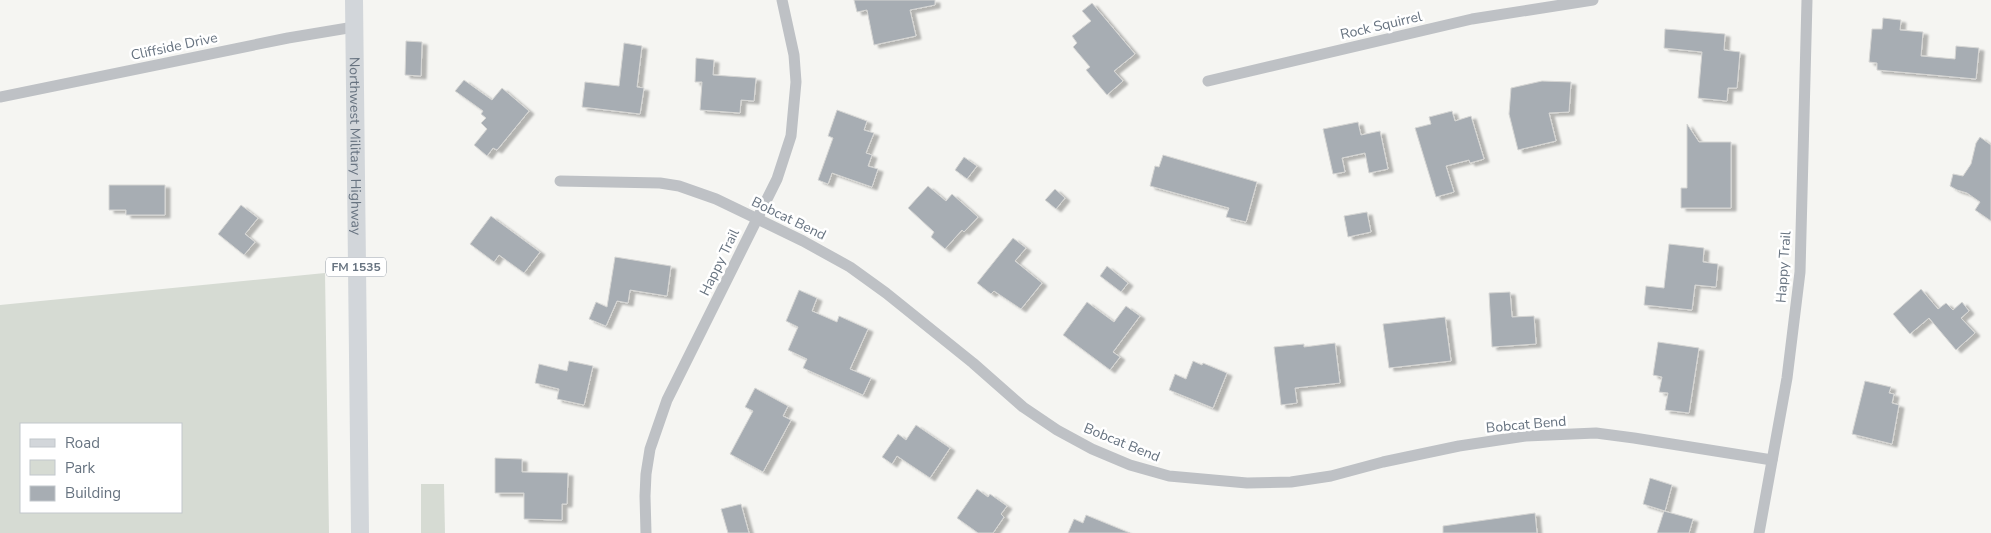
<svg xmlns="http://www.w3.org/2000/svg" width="1991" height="533" font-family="'Nunito Sans',sans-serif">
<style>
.green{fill:#d6dbd3;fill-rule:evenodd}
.building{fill:#a7adb3;stroke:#d6d6d4;filter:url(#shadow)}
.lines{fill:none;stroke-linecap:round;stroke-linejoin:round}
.minor{stroke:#bec1c5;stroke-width:11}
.primary{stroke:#d2d6da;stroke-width:18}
.labels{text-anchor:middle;stroke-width:5;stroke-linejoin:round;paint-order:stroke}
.shield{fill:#fff;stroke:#959da6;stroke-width:1}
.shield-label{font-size:12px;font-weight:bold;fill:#677380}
.street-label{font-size:14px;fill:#677380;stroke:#fff}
</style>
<defs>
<filter id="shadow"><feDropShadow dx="5" dy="3" stdDeviation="1" flood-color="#0004"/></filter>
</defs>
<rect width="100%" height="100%" fill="#f5f5f2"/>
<g class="green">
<path d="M325,273L329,533H0V305ZM181,424V512H21V424Z"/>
<path d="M421,484H444L445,533H421Z"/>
</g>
<g class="building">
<path d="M854,0H935V5L910,10L916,36L874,45L867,10L857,12Z"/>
<path d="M1092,3L1135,54L1114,71L1123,81L1107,95L1086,70L1090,67L1073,47L1077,43L1072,36L1091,21L1082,11Z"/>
<path d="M1883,18L1901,20L1900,30L1923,32L1921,56L1955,59L1956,46L1979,48L1976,79L1877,70V63L1869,62L1872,29H1882Z"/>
<path d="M1665,29L1725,34L1724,50L1740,52L1737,88H1728L1727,101L1698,98L1702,52L1664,48Z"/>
<path d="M406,41L422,42L421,76L405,75Z"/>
<path d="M624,43L642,46L637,87L644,88L640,114L582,107L585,82L619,86Z"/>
<path d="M696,58L714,60L713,75L756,78L754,101L741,100L740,113L700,110L702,82H695Z"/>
<path d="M464,80L492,100L502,88L529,111L497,150L493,148L487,156L474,145L487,129L481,123L486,118L481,114L483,111L455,91Z"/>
<path d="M1542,81L1571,82L1569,112L1549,113L1556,141L1518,150L1509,114L1511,88Z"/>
<path d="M837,110L867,121L864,130L874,133L866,153L872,155L868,166L878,169L872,187L832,173L828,184L818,180L833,138L828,136Z"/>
<path d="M1452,111L1455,121L1471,116L1484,159L1470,163L1469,160L1446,166L1454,192L1436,197L1415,128L1431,124L1429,117Z"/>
<path d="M1358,122L1361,135L1380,131L1388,169L1369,173L1365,153L1342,158L1345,172L1333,174L1323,129Z"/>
<path d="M1687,124L1699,142H1731V208H1681V188H1687Z"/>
<path d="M1980,137L1991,145V221L1975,210L1980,202L1967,193L1957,190L1950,186L1953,174L1963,176L1971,164L1976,143Z"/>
<path d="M1163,155L1257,182L1246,222L1226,217L1229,208L1150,186L1155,166L1159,167Z"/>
<path d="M964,157L977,166L967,179L955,170Z"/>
<path d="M109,185H165V215H126V210H109Z"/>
<path d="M928,186L946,201L952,194L978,217L964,232L962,230L945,249L931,237L934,232L908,208Z"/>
<path d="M1055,189L1065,198L1056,209L1045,200Z"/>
<path d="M241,205L258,218L245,234L255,242L244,255L218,234Z"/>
<path d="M1367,212L1371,232L1348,237L1344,216Z"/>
<path d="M491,216L540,252L524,273L499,255L494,262L470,244Z"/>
<path d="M1013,238L1026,248L1015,261L1042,283L1021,309L994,291L991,294L977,283Z"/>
<path d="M1669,244L1704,248L1703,262L1718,264L1716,287L1695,285L1692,310L1644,305L1646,286L1664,288Z"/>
<path d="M615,257L671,266L667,296L630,290L628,303L617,301L606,326L589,319L596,302L607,307Z"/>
<path d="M1107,266L1128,283L1121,292L1100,276Z"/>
<path d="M1921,289L1938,309L1946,303L1953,310L1962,302L1969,311L1961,318L1975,333L1956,350L1929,318L1910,334L1893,314Z"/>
<path d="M799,290L817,298L812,311L837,322L839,316L868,329L850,369L871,378L863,395L803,368L807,359L788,350L798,327L786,321Z"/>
<path d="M1510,292L1512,317L1534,316L1536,344L1492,347L1489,293Z"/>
<path d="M1087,302L1114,322L1126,306L1140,316L1113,352L1120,357L1110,370L1063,335Z"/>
<path d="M1445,317L1451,361L1389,368L1383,324Z"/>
<path d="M1658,342L1699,348L1689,413L1665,410L1668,393L1659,392L1662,377L1653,375Z"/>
<path d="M1335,343L1340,383L1295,388L1297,403L1281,405L1274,347L1304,344V347Z"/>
<path d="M569,361L593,366L584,405L557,399L559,389L535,383L539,364L567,371Z"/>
<path d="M1193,361L1202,365L1203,363L1227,373L1213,408L1169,390L1175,374L1186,379Z"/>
<path d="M1865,381L1891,387L1889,393L1894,394L1892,403L1899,405L1892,444L1852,434Z"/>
<path d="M755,388L788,406L783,416L791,420L763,472L730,454L753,411L745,407Z"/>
<path d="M916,425L950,448L930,478L897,456L892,464L882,457L898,434L906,440Z"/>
<path d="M495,458L522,459V472L568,473L567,504H562V520L524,519V493H495Z"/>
<path d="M1650,478L1672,485L1665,511L1643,504Z"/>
<path d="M977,489L988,497L990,494L1007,506L1001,514L1004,517L993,533H978L957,518Z"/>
<path d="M741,504L749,533H728L721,509Z"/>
<path d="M1664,511L1693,519L1689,533H1657Z"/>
<path d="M1535,513L1537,533H1443V526Z"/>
<path d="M1086,515L1130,533H1068L1074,519L1083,523Z"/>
</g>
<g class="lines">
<g class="minor">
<path d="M1208,81L1472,19L1593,0"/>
<path d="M0,97L288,38L354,27"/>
<path d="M560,181L660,183L679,186L716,199L803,241L850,267L886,293L973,363L1023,407L1057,430L1092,449L1130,465L1169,476L1247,483L1291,482L1331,476L1383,462L1459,446L1526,436L1596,433L1634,438L1772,460"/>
<path d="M646,533L645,496L646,474L650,449L667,400L777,179L791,136L796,82L794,55L782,0"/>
<path d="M1759,533L1787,378L1800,272L1807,0"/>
</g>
<path class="primary" id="s1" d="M354,0L360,533"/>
</g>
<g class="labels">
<rect class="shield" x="326" y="257.5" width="60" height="19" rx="4"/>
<g class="shield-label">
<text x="356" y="271">FM 1535</text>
</g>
<g class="street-label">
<text transform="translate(1381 25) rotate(-13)" y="5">Rock Squirrel</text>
<text transform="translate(174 46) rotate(-12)" y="5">Cliffside Drive</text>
<text dy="5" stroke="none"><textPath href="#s1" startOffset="146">Northwest Military Highway</textPath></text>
<text transform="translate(789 218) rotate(26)" y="5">Bobcat Bend</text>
<text transform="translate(719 262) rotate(-64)" y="5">Happy Trail</text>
<text transform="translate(1783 267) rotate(-86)" y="5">Happy Trail</text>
<text transform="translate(1526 424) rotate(-5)" y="5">Bobcat Bend</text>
<text transform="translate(1122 442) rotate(22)" y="5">Bobcat Bend</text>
</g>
</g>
<rect x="20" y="423" width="162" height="90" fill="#ffffff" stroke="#c2c7cc"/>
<rect x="30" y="439" width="25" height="8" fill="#d2d6da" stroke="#c2c7cc"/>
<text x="65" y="448" font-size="15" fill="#677380">Road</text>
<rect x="30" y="460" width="25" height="15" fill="#d6dbd3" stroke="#c2c7cc"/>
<text x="65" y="473" font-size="15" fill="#677380">Park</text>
<rect x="30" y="486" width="25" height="15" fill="#a7adb3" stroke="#c2c7cc"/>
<text x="65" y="498" font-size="15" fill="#677380">Building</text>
</svg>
